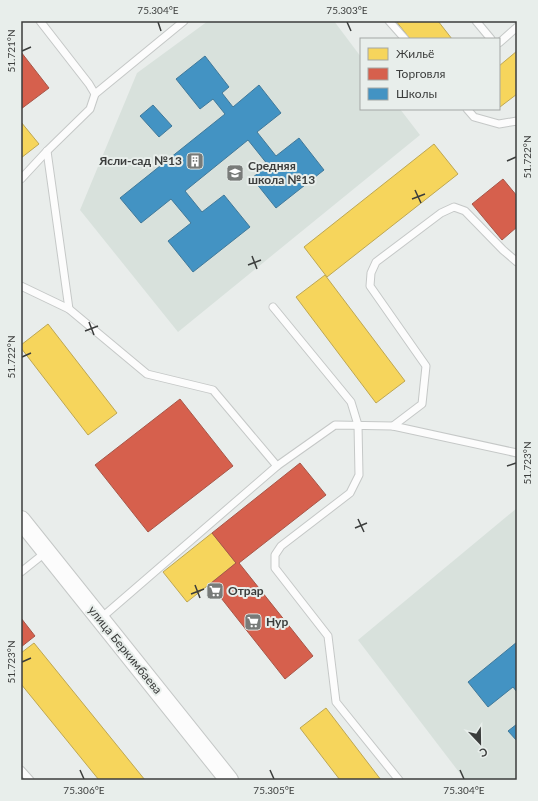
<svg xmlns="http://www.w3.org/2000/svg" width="538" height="801" font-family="Lato,sans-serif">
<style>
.built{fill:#d8e1dc}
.homes{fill:#f6d55c;stroke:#bea752}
.shops{fill:#d6604d;stroke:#a85648}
.schools{fill:#4393c3;stroke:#41799a}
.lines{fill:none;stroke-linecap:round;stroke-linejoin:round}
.service-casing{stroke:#c5c8c7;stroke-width:9}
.tertiary-casing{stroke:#c5c8c7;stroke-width:20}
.service{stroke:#fcfcfc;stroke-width:7}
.tertiary{stroke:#fcfcfc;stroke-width:18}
.ticks{fill:none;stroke:#3b3d3c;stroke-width:1.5}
.labels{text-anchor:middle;stroke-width:4;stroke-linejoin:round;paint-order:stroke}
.poi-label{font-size:12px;font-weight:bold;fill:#3b3d3c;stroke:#e8eeeb;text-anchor:start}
.street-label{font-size:12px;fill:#3b3d3c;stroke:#e8eeeb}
.neatline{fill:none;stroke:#3b3d3c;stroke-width:1.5}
.ticks-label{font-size:10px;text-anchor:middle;fill:#3b3d3c}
</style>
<rect width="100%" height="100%" fill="#e9edeb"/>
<g class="built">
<path d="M208,21H334L361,57V109H400L420,135L178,332L80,210L137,73Z"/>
<path d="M517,508V780H465L358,640Z"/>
</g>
<g class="homes">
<path d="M396,21H438L452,39H410Z"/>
<path d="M517,51V94L500,107L499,106V66Z"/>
<path d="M21,122L39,144L21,158Z"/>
<path d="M434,144L458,174L327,277L304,247Z"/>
<path d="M325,275L405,381L376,403L296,297Z"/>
<path d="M48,324L117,413L88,435L21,348V345Z"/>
<path d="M212,533L236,563L187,602L163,572Z"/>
<path d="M34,643L145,780H99L21,684V653Z"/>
<path d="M326,708L381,780H340L300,728Z"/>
</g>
<g class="shops">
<path d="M21,52L49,88L21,109Z"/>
<path d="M503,179L517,196V227L502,240L472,204Z"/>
<path d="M180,399L233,466L148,532L95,465Z"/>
<path d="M300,463L326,495L239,563L313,656L285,679L210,584L236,563L212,533Z"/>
<path d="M21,618L35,636L21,647Z"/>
</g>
<g class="schools">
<path d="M205,56L229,87L222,93L233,107L259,85L281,113L257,132L276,156L299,138L324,170L276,208L252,178L268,165L248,140L185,191L202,212L224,195L250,227L193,272L168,241L191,223L171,199L141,223L120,198L225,114L213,99L200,109L176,79Z"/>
<path d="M153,105L172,126L159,137L140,116Z"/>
<path d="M517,642V692L513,687L488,707L468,682Z"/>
<path d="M517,724V741L508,731Z"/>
</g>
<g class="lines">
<g class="service-casing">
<g id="service">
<path d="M389,21L405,39"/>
<path d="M476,21L491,39"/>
<path d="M499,43L517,27"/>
<path d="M95,94L184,21"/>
<path d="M467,109L474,117L499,124L517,121"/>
<path d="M47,151L69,309"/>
<path d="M21,179L47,151L90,109L95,94L89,84L40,21"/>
<path d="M21,286L69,309L147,374L213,390L277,466L100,619"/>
<path d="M273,307L351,402L358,425L359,475L350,493L281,546L275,555V568L328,636L336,702L399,780"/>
<path d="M393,426L422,404L426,366L370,286L371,273L376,262L441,213L454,207L465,211L503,250L517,262"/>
<path d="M277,466L335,425L393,426L517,453"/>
<path d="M21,572L46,552"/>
<path d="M21,770L30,780"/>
</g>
</g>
<g class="tertiary-casing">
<path id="tertiary" d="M21,520L229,780"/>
</g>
<use href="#service" class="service"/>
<use href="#tertiary" class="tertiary"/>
</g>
<path class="ticks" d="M158,22L161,31M347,22L351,31M22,51L31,47M507,161L516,157M415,190L421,203M412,199L425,194M252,256L257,269M248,265L261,260M89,322L94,335M85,331L98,326M22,357L31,353M507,466L516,463M358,519L364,532M355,528L367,523M195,585L200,598M191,594L204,589M22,662L31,658M80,770L84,779M270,770L274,779M460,770L464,779"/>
<defs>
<g id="building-square" transform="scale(0.9)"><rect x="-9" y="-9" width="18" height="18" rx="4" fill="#787b79" stroke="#e8eeeb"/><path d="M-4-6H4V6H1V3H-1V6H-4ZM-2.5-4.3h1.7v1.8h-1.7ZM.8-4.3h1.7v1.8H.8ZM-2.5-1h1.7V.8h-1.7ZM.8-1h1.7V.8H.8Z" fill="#fff"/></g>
<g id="school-square" transform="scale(0.9)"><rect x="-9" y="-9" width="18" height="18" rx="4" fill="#787b79" stroke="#e8eeeb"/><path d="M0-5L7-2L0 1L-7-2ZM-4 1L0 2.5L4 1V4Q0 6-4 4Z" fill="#fff"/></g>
<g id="supermarket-square" transform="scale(0.9)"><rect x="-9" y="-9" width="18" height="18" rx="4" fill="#787b79" stroke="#e8eeeb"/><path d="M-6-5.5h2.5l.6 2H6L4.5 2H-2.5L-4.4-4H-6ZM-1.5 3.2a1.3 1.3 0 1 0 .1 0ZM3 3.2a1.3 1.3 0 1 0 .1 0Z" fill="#fff"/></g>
</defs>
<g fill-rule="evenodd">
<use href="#building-square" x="195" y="161"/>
<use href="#school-square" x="235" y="173"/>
<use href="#supermarket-square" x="215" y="591"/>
<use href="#supermarket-square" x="253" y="622"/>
</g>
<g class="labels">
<g class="poi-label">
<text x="182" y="165" text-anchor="end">Ясли-сад №13</text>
<text x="248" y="170">Средняя<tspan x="248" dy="14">школа №13</tspan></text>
<text x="228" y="595">Отрар</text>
<text x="266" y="626">Нур</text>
</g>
<g class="street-label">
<text transform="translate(125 650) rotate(51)" y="4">улица Беркимбаева</text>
</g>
</g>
<rect width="538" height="801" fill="none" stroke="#e8eeeb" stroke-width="44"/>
<rect x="360" y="38" width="140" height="72" fill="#e8eeeb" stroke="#a3a7a5"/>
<rect x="368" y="48" width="20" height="12" fill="#f6d55c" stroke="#a3a7a5"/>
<text x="396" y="58" font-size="12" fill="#3b3d3c">Жильё</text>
<rect x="368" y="68" width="20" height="12" fill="#d6604d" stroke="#a3a7a5"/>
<text x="396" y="78" font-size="12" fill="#3b3d3c">Торговля</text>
<rect x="368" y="88" width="20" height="12" fill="#4393c3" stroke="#a3a7a5"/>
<text x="396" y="98" font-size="12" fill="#3b3d3c">Школы</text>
<g transform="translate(480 743) rotate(158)" stroke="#e8eeeb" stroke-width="3" paint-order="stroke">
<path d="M0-3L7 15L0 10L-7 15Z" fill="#3b3d3c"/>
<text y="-6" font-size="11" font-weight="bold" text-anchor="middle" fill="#3b3d3c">С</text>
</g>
<rect x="22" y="22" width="494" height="757" class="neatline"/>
<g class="ticks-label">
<text x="158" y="14">75.304°E</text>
<text x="347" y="14">75.303°E</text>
<text transform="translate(11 51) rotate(-90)" y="4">51.721°N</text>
<text transform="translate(527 157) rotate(-90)" y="4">51.722°N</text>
<text transform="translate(11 357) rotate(-90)" y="4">51.722°N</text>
<text transform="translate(527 463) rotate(-90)" y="4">51.723°N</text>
<text transform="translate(11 662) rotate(-90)" y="4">51.723°N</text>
<text x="84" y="794">75.306°E</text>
<text x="274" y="794">75.305°E</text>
<text x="464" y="794">75.304°E</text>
</g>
</svg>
